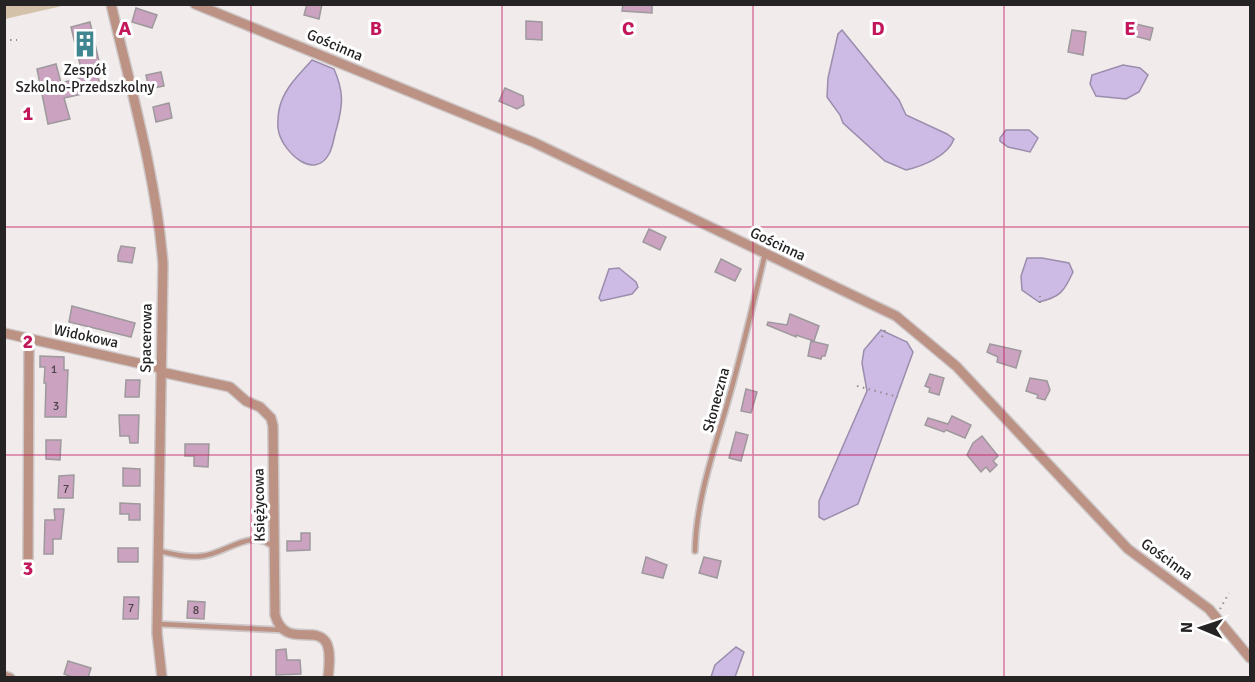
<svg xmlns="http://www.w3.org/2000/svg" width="1255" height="682" font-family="Signika,sans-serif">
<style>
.green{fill:#d4c1a9}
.water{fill:#cdbbe6;stroke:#9b8dac;stroke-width:1.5}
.building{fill:#cba2bf;stroke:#9d999c;stroke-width:1.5}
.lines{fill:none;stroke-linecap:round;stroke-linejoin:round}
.lane-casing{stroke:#cdc7c8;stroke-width:8}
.street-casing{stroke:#cdc7c8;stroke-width:12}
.path{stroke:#928e8e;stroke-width:2;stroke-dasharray:1.5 4.5;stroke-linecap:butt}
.lane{stroke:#bb9283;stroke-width:4.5}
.street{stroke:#bb9283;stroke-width:9}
.grid{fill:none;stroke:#c2185b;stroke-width:1.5;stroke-opacity:0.55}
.labels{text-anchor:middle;stroke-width:6;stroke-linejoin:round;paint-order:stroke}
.number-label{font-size:12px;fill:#4e434a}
.street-label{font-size:15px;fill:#252323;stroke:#fff}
.poi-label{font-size:15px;fill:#252323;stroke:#fff}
.grid-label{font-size:20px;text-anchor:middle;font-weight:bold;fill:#c2185b;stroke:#fff;stroke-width:6;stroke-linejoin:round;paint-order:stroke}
</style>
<rect width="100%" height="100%" fill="#f2ebec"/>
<path class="green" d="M62,5V6L5,19V5Z"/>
<g class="water">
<path d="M842,30L899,100L906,115L947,134L954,139C948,156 923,166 906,170L885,161L843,123L840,115L827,97L828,78L838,34Z"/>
<path d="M312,60L334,69C344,92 343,104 337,127C334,136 333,147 329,154C314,181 284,152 279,133C277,127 278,115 279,110C283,89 299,75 312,60Z"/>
<path d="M1123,65L1140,68L1148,75L1139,92L1126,99L1096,96L1090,84L1092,75Z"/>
<path d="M1006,130H1029L1038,138L1030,152L1008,147L1000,141V138Z"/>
<path d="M1027,258H1042L1069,263L1073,272C1064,292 1060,297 1039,302L1022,290L1021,276Z"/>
<path d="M619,268L636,282L638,287L632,294L601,301L599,298L609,269Z"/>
<path d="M881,330L907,342L913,352L858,504L824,520L819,517V501L867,391L862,363L864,350Z"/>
<path d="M736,647L744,652L735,677H711L715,665Z"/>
</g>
<g class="building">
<path d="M307,4H322L319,19L304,15Z"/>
<path d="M623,4H652V13L622,11Z"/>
<path d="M136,8L157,15L152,28L132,22Z"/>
<path d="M526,21L542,22V40L526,39Z"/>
<path d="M90,22L99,61L95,63L101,90L64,98L70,119L48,124L37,69L56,64L61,83L83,77L71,27Z"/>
<path d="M1136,24L1153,28L1150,40L1134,36Z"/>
<path d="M1072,30L1086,32L1083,55L1068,52Z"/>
<path d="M161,72L164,86L149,89L146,75Z"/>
<path d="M505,88L523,96L524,105L517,109L499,101Z"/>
<path d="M169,103L172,118L156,122L153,107Z"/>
<path d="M649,229L666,237L660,250L643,242Z"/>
<path d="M121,246L135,248L132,263L118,261V255Z"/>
<path d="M721,259L741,269L735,281L715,272Z"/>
<path d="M72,306L135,323L131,337L69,322Z"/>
<path d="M790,314L819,326L814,341L796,335V337L767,325L768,322L787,325Z"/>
<path d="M811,341L828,345L825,356H822L821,359L808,356Z"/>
<path d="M990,344L1021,351L1016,368L997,362L998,357L987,352Z"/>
<path d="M40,356L64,357V370H68L66,417H45L46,383H44L45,367H40Z"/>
<path d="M930,374L944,378L939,395L929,392L930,388L925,386Z"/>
<path d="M1030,378L1047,381L1050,390L1045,400L1037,398L1038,395L1026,391Z"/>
<path d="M126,380H140L139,397H125Z"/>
<path d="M746,389L757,392L751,413L741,411Z"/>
<path d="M119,415H139L138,443H130L129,436H120Z"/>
<path d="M952,416L971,425L965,438L946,430L944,432L925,425L928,418L948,424Z"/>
<path d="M736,432L748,435L741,461L729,458Z"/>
<path d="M982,436L998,456L993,461L997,465L990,472L986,467L981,472L967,455L973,443Z"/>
<path d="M46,440H61L60,460L46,459Z"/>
<path d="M185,444H209L208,467L194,466V456H185Z"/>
<path d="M123,468L140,469V486H123Z"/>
<path d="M74,475L73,498H58L59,476Z"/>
<path d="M120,503L140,504V520H129V514H120Z"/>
<path d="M54,509H64L61,539H53V554H44L45,520H55Z"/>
<path d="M301,533H310V550L287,551V541H301Z"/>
<rect x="118" y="548" width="20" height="14"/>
<path d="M646,557L667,565L663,578L642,573Z"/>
<path d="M704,557L721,561L717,578L699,573Z"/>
<path d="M124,597H139L138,619H123Z"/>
<path d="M188,601L205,602L204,619L187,618Z"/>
<path d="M286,649L287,660H300L301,674L276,675V650Z"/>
<path d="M68,661L91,668L88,678H75L64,674Z"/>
</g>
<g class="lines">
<g class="lane-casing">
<g id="lane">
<path d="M159,551C173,554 188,558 202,556C226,554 251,527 273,547"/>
<path d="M695,551C696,498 716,445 730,394C743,348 754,301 765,254"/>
<path d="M158,624L282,630"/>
</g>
</g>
<g class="street-casing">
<g id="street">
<path d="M111,4C131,90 156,176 163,264L157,633L162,678"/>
<path d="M195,4L533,142L896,316L956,366L1128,549L1209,609L1250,658"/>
<path d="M4,333L160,368"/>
<path d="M161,372L230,387L246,401L260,407L271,418L273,426L275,615C285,650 317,623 327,644C331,654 329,668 328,678"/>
<path d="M28,570L29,339"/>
<path d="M4,676L10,678"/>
</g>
</g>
<g class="path">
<path d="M4,40H17"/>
<path d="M1040,303V296"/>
<path d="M882,337L886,328"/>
<path d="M857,386L898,397"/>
<path d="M1220,609L1229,593"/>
</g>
<use href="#lane" class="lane"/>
<use href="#street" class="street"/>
</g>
<path class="grid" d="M251,4V678M502,4V678M753,4V678M1004,4V678M4,227H1250M4,455H1250"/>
<defs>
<g id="building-bare" transform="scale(2.07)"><path d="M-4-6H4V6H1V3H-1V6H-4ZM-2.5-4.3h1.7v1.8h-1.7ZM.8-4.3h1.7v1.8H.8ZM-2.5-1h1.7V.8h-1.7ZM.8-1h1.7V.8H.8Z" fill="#408691" stroke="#fff" stroke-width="2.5" paint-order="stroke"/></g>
</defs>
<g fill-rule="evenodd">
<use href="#building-bare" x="85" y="44"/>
</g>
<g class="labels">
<g class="number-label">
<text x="54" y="373">1</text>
<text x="56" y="410">3</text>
<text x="66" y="493">7</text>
<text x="131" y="612">7</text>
<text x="196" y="614">8</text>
</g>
<g class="street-label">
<text transform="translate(335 45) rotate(23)" y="5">Gościnna</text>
<text transform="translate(778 244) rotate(25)" y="5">Gościnna</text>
<text transform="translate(86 336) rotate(12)" y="5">Widokowa</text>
<text transform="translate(146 338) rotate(-89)" y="5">Spacerowa</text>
<text transform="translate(716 400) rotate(-75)" y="5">Słoneczna</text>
<text transform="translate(259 505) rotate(-91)" y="5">Księżycowa</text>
<text transform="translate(1167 559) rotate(36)" y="5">Gościnna</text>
</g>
<g class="poi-label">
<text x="85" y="75">Zespół<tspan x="85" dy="17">Szkolno-Przedszkolny</tspan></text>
</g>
</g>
<g class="grid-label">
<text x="125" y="35">A</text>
<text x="376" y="35">B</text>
<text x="628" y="35">C</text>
<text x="878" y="35">D</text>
<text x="1130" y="35">E</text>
<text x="28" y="120">1</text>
<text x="28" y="348">2</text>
<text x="28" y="575">3</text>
</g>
<rect width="1255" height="682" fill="none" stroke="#252323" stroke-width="12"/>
<g transform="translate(1201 628) rotate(272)" stroke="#ffffff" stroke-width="4.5" paint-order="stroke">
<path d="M0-4.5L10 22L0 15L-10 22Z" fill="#252323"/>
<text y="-9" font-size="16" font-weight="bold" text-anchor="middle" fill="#252323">N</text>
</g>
</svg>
